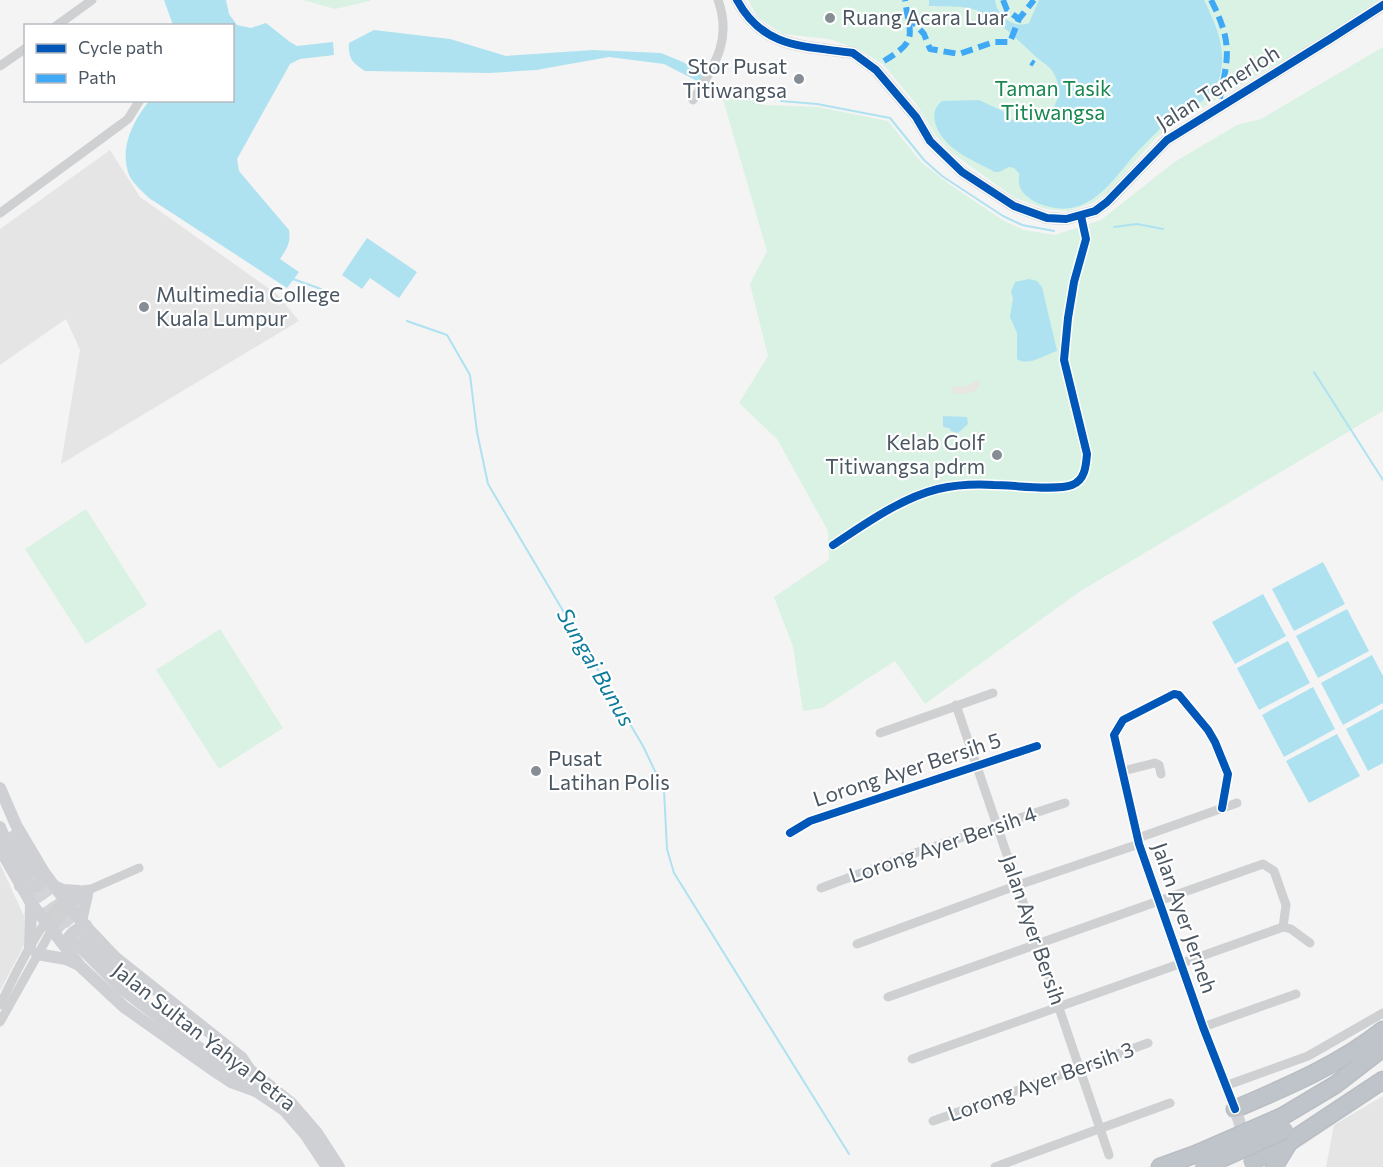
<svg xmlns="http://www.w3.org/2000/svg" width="1383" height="1167" font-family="Commissioner,sans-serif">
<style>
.education{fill:#e6e5e6}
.green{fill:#d9f2e3}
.sand{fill:#e7e6e1}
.water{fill:#aee2f0}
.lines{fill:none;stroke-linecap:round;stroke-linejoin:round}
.stream{stroke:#aee2f0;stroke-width:2}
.secondary-tunnel{stroke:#d2d4d7;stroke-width:12;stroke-dasharray:12 6;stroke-linecap:butt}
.highway-casing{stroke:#b9bec3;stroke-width:19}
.street{stroke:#ced0d2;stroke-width:9}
.secondary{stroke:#ced0d4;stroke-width:12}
.highway{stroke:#bec4c9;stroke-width:16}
.highway-bridge-casing{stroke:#b9bec3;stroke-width:19;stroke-linecap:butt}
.highway-bridge{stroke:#bec4c9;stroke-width:16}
.quiet{stroke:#3fa9f5;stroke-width:6;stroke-dasharray:12 6;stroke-linecap:butt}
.cycleway-casing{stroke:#fff;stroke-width:11}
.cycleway{stroke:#0057b8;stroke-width:8}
.poi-dot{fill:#868d94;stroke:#fff;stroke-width:2}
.labels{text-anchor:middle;stroke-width:4.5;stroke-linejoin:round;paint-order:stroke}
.poi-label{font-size:21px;fill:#4a5661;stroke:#fff;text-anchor:start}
.street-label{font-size:21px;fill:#4a5661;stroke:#fff}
.park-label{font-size:21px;fill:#17864f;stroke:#fff}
.water-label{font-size:22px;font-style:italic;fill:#0c7c9b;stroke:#fff}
</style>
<rect width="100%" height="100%" fill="#f4f4f4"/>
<g class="education">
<path d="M110,150L140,197L278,295L299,321L61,464L80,350L66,319L0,365V229Z"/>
<path d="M0,864L24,916V945L0,991Z"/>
<path d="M1383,1096V1167H1326L1334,1125Z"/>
</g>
<g class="green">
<path d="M303,0H370V1L335,9Z"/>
<path d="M748,0H1379L1336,29L1167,129L1157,137L1108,192L1093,203L1068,211L1046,209L1015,198L952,153L936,136L917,105L883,64L858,49L829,39L783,34L758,18Z"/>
<path d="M1383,47V411L1079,592L925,704L895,661L822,708L803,711L793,647L774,597L829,560L828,531L777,439L739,403L768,356L750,284L767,251L722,96H735L765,105L818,107L888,121L921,162L949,184L1004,221L1024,230L1055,235L1101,220L1173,163L1237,125L1261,119Z"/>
<path d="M86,509L147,605L86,644L25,549Z"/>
<path d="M220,629L283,728L219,769L156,670Z"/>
</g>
<path class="sand" d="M976,381L980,382L977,390L966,394L953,393L951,386L964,387Z"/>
<g class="water">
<path d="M164,0H226L229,14L237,25L251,28L266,23L290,42L297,46L333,42L334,55L300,59L290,64L237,159L239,171L244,177L289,230C291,243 287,248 280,259L299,272L287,288L149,198C141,190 131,182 128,172C120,146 134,120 149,101L232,100V26L173,25Z"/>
<path d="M929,0H995C997,16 1013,29 1029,23L1039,0H1204C1216,25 1228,50 1219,79C1211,104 1177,113 1160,129C1150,139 1140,148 1131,159C1107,188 1084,221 1040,204C1032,201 1019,193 1019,182C1018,179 1020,176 1019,173L1014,168L1009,167L999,172H995C973,160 942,149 935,122C933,113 935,107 942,101L979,100L1009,114L1007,117C1034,134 1068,108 1056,78C1052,66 1042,63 1034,55C1019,41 995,17 976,10C961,5 944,7 929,6Z"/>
<path d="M374,30L450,39L506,56L593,50L661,53L683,62L704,75L699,82L664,64L609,57L536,70L490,73L365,71C352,63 348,58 349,43Z"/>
<path d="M367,238L417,272L399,298L370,278L362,289L342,275Z"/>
<path d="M1029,279L1037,281L1042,287L1057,351C1044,355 1028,367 1017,359V333L1010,317L1013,298L1011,292L1015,282Z"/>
<path d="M943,416L967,417L968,424L958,433L951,431L949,428L943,427Z"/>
<path d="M1323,562L1345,604L1294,631L1272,589Z"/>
<path d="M1263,594L1286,636L1235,664L1212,622Z"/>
<path d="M1347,609L1369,651L1318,678L1296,636Z"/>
<path d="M1288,641L1310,683L1259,710L1237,668Z"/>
<path d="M1372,655L1383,676V703L1343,725L1321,683Z"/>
<path d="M1313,687L1335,729L1284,757L1262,715Z"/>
<path d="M1383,709V763L1368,771L1346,729Z"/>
<path d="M1337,734L1360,776L1309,803L1286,761Z"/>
</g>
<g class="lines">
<g class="stream">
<path d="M707,82L723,92L755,100"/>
<path d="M781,101L817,104L890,118L924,160L942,176L1003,216L1022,225L1054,231"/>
<path d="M1114,227L1137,224L1163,229"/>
<path d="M293,279L321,289"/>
<path d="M407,321L447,335L470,375L477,432L488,484L643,746L664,790L667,849L674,873L849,1154"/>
<path d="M1314,372L1383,480"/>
</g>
<g class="secondary-tunnel">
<path d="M33,871L57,907L83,937"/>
<path d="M26,876L51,915L76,942"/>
</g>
<g class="highway-casing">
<g id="highway">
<path d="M1235,1109C1286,1087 1339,1065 1383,1030"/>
<path d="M1283,1116L1335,1085L1383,1048"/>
<path d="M1253,1161L1288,1143L1383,1080"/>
<path d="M1160,1167L1196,1154"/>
<path d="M1274,1167L1288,1144"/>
</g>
</g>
<g class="street">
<path d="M56,26L92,0"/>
<path d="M0,66L26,48"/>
<path d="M693,100C713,67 733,41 718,0"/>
<path d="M0,213L120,125L128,119L140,100"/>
<path d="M833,545C865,524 901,498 938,489C955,485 976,484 994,485C1012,485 1056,491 1072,485C1085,480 1086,466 1087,454L1064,360L1068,318L1074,282L1086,239L1081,216"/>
<path d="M956,705L1109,1155"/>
<path d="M880,733L993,693"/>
<path d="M1123,771L1155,763L1159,765L1161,774"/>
<path d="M1222,808L1228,774L1215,742L1208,730L1179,695L1174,694L1123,720L1114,735L1139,844L1203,1027L1235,1109"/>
<path d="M790,833L810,821L1037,746"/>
<path d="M1138,838L1237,803"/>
<path d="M821,888L915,853L1065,803"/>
<path d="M857,944L1018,885L1139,844"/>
<path d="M888,997L1263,864L1274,871L1286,905L1283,927L1291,929L1310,943"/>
<path d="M0,1005C16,974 52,888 91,889L139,868"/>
<path d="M0,1022L55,924L69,907L89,892"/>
<path d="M1203,1027L1296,994"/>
<path d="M912,1059L1283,927"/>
<path d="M1225,1086L1308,1056L1383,1013"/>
<path d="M933,1121L1148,1043"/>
<path d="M995,1167L1170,1103"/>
</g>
<g class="secondary">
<path d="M737,0C763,49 805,46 853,53L876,70L916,117L930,141L962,172L1014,206L1047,218L1066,219L1095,211L1107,202L1167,140L1330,39L1383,5"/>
<path d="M0,788L16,825L45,874L81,921L116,958L242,1058L250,1070"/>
<path d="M0,827L8,846L26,876"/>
<path d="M14,836L33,871"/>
<path d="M0,849L31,903L80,966L124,1007L213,1070L231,1082L256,1091"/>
<path d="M20,886C33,890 41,886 45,874"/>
<path d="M54,886L63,890L79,891"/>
<path d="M81,921L87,895"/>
<path d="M85,940L114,966"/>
<path d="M78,945L122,989L256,1091L284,1110L305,1134L327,1167"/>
<path d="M66,948C66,935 75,930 86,925"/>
<path d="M30,949L31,903"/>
<path d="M37,954L66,959L77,964"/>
<path d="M245,1066L291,1103L317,1133L339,1167"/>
<path d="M1235,1109L1245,1139"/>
</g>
<use href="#highway" class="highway"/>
<g class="highway-bridge-casing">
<g id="highway-bridge">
<path d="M1196,1154L1283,1116"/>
<path d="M1203,1167L1285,1130"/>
</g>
</g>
<use href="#highway-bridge" class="highway-bridge"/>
<g class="quiet">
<path d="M1003,0L1007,10L1019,19"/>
<path d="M1211,0C1235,47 1227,60 1218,108"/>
<path d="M908,16L924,34L930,49L959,54L994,42H1010L1019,19L1034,0"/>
<path d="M884,61C919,40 910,36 905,0"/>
<path d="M1031,62L1034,64"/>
</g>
<g class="cycleway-casing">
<g id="cycleway">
<path d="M737,0C763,49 805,46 853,53L876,70L916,117L930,141L962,172L1014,206L1047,218L1066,219L1095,211L1107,202L1167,140L1330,39L1383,5"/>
<path d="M833,545C865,524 901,498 938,489C955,485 976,484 994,485C1012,485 1056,491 1072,485C1085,480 1086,466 1087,454L1064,360L1068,318L1074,282L1086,239L1081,216"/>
<path d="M1222,808L1228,774L1215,742L1208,730L1179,695L1174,694L1123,720L1114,735L1139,844L1203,1027L1235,1109"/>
<path d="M790,833L810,821L1037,746"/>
</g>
</g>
<use href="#cycleway" class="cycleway"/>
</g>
<g class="poi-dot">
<circle cx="830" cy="18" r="6"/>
<circle cx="799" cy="79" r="6"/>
<circle cx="144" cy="307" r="6"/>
<circle cx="997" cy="455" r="6"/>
<circle cx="536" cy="771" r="6"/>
</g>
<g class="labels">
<g class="poi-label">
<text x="842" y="25">Ruang Acara Luar</text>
<text x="787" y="74" text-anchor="end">Stor Pusat<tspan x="787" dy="24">Titiwangsa</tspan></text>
<text x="156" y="302">Multimedia College<tspan x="156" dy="24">Kuala Lumpur</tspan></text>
<text x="985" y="450" text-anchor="end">Kelab Golf<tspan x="985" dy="24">Titiwangsa pdrm</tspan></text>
<text x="548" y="766">Pusat<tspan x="548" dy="24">Latihan Polis</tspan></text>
</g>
<g class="street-label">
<text transform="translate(1218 88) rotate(-32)" y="7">Jalan Temerloh</text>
<text transform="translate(907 770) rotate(-18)" y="7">Lorong Ayer Bersih 5</text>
<text transform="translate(943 845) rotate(-19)" y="7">Lorong Ayer Bersih 4</text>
<text transform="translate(1184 918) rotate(71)" y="7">Jalan Ayer Jerneh</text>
<text transform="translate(1033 930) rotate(71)" y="7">Jalan Ayer Bersih</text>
<text transform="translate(204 1037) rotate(38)" y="7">Jalan Sultan Yahya Petra</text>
<text transform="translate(1041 1082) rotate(-20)" y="7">Lorong Ayer Bersih 3</text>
</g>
<g class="park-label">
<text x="1053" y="96">Taman Tasik<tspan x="1053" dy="24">Titiwangsa</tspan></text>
</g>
<g class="water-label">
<text transform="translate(596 667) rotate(60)" y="8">Sungai Bunus</text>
</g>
</g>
<rect x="24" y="24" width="210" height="78" fill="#ffffff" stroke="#b7bbc0" stroke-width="1.5"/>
<rect x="36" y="44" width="30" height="9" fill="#0057b8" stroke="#b7bbc0" stroke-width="1.5"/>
<text x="78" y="54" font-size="18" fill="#4a5661">Cycle path</text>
<rect x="36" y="74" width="30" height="9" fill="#3fa9f5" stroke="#b7bbc0" stroke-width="1.5"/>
<text x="78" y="84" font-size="18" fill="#4a5661">Path</text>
</svg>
